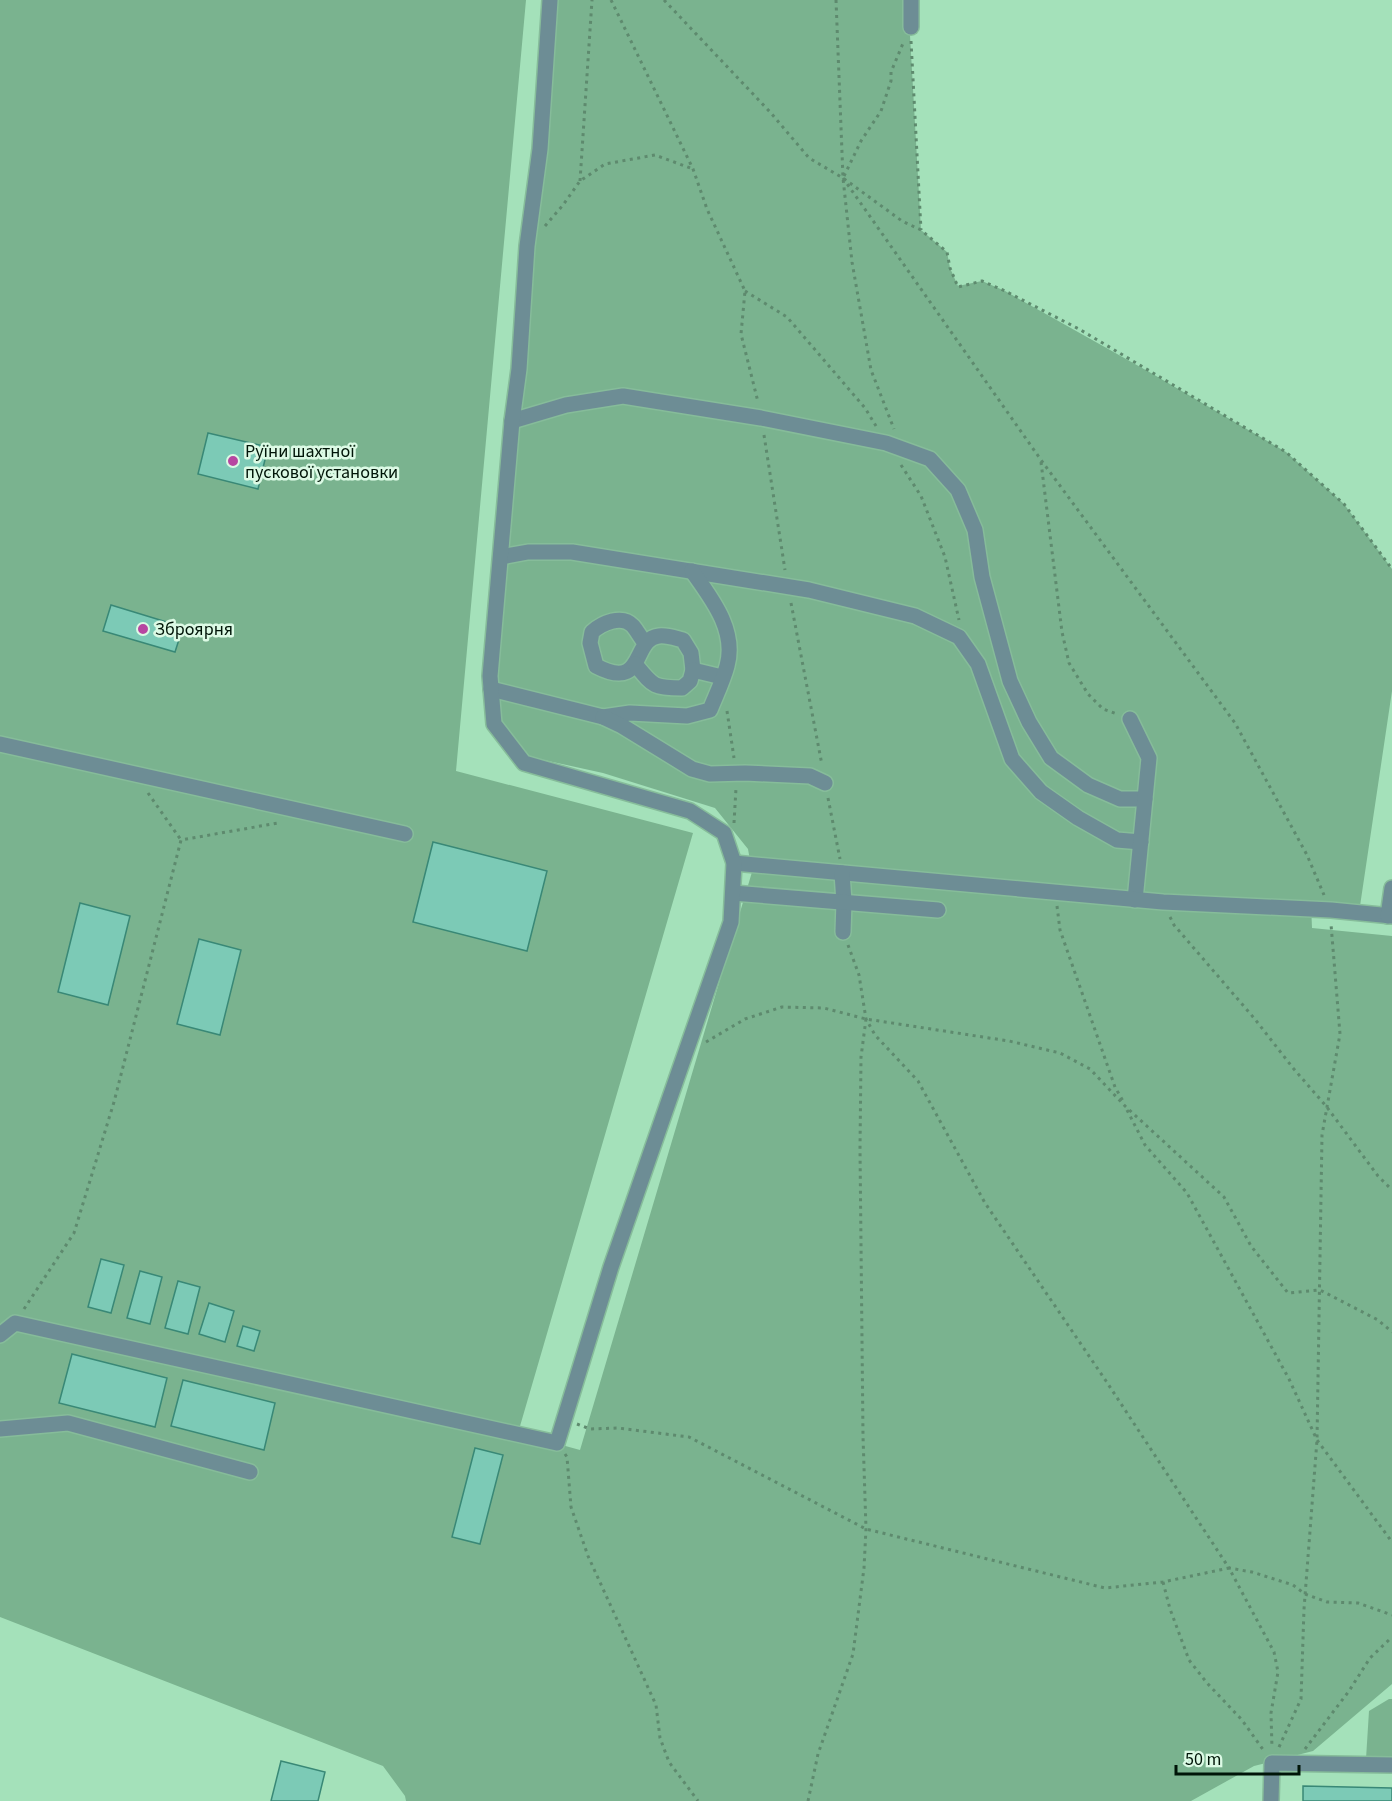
<svg xmlns="http://www.w3.org/2000/svg" width="1392" height="1801" font-family="'Source Sans 3',sans-serif">
<style>
.green{fill:#7ab38f}
.building{fill:#7ccab6;stroke:#398876;stroke-width:1.5}
.lines{fill:none;stroke-linecap:round;stroke-linejoin:round}
.minor-casing{stroke:#86bc9a;stroke-width:18}
.path{stroke:#5e8a6e;stroke-width:3;stroke-dasharray:3 4.5;stroke-linecap:butt}
.minor{stroke:#6d8d95;stroke-width:15}
.poi-dot{fill:#b746a1;stroke:#dcfae5;stroke-width:2}
.labels{text-anchor:middle;stroke-width:5;stroke-linejoin:round;paint-order:stroke}
.poi-label{font-size:18px;fill:#001508;stroke:#dcfae5;text-anchor:start}
</style>
<rect width="100%" height="100%" fill="#a4e1ba"/>
<g class="green">
<path d="M0,0H526L456,771L693,833L518,1433L580,1450L752,872L748,849L715,808L603,773L530,757L505,729L498,708L495,668L556,0H908L921,230L947,252L950,268L958,286L982,281L1005,291L1151,373L1286,452L1344,504L1392,569V691L1360,906L1311,904L1312,928L1392,936V1684L1313,1751L1254,1766L1191,1801H406L405,1796L383,1766L0,1617Z"/>
<path d="M1389,1699H1392V1760L1366,1759L1369,1711Z"/>
</g>
<g class="building">
<path d="M208,433L268,447L258,489L198,474Z"/>
<path d="M111,605L183,627L175,652L103,631Z"/>
<path d="M433,842L547,871L527,951L413,922Z"/>
<path d="M80,903L130,916L108,1005L58,992Z"/>
<path d="M199,939L241,950L220,1035L177,1024Z"/>
<path d="M101,1259L124,1265L111,1313L88,1307Z"/>
<path d="M140,1271L162,1277L150,1324L127,1318Z"/>
<path d="M178,1281L200,1287L188,1334L165,1328Z"/>
<path d="M209,1303L234,1311L225,1342L199,1334Z"/>
<path d="M243,1326L260,1331L254,1351L237,1346Z"/>
<path d="M72,1354L167,1378L155,1427L59,1403Z"/>
<path d="M183,1380L275,1403L264,1450L171,1426Z"/>
<path d="M475,1448L503,1455L480,1544L452,1537Z"/>
<path d="M281,1761L325,1772L318,1801H271Z"/>
<path d="M1303,1786L1392,1788V1801H1303Z"/>
</g>
<g class="lines">
<g class="minor-casing">
<g id="minor">
<path d="M911,27V0"/>
<path d="M512,421L566,405L623,396L761,418L886,443L930,459L958,490L975,530L982,577L1010,681L1029,722L1051,758L1088,785L1120,799H1145"/>
<path d="M501,557L528,552H572L809,590L915,616L959,637L978,664L1012,759L1041,792L1078,818L1117,840L1141,842"/>
<path d="M645,643C640,637 638,632 633,626C622,614 602,623 592,632L590,643L596,666C646,692 631,639 659,636C667,635 675,638 683,640L691,653L693,670"/>
<path d="M635,664C653,686 653,688 682,688L690,681L693,670L722,677"/>
<path d="M491,689L603,717L630,713L687,716L710,710C716,695 723,681 727,666C737,630 711,598 692,571"/>
<path d="M603,717L622,726L692,769L710,774L745,773L810,776L825,783"/>
<path d="M1130,719L1149,758L1135,900"/>
<path d="M0,744L405,834"/>
<path d="M734,863L1163,902L1331,910L1392,916"/>
<path d="M842,873L844,902L843,932"/>
<path d="M733,893L938,910"/>
<path d="M1388,916L1392,888"/>
<path d="M0,1335L15,1323L557,1443L611,1267L731,922L734,863L724,833L690,811L524,763L494,724L490,676L512,421L519,369L527,246L540,149L550,0"/>
<path d="M0,1429L68,1423L250,1472"/>
<path d="M1271,1801L1272,1763L1392,1765"/>
</g>
</g>
<g class="path">
<path d="M611,0L693,169L707,209L745,291L741,334L758,402"/>
<path d="M664,0L771,113L809,158L843,178L902,221L921,230L947,252L950,268L958,287L982,281L1005,291L1079,329L1286,452L1344,504L1392,569"/>
<path d="M836,0L843,178L852,262L871,370L894,429"/>
<path d="M911,41L921,230"/>
<path d="M844,176L861,141L881,111L891,81V72L904,41"/>
<path d="M843,178L1041,460L1235,723L1307,855L1324,895"/>
<path d="M580,181L592,0"/>
<path d="M545,226L563,205L580,181L605,164L655,155L693,169"/>
<path d="M745,291L787,317L865,408L876,426"/>
<path d="M764,435L785,570"/>
<path d="M1041,462L1062,632L1069,663L1088,694L1103,709L1117,714"/>
<path d="M901,465L921,496L945,557L959,620"/>
<path d="M791,603L822,765"/>
<path d="M727,711L734,758"/>
<path d="M148,793L181,840"/>
<path d="M828,798L840,859"/>
<path d="M734,823L736,788"/>
<path d="M1057,906L1060,930L1115,1087L1123,1101"/>
<path d="M1170,917L1174,925L1254,1018L1293,1068L1326,1106L1378,1176L1392,1190"/>
<path d="M848,945L859,975L866,1019L875,1035L918,1081L985,1203L1106,1381L1229,1568L1252,1572L1293,1585L1305,1594L1327,1602L1358,1603L1392,1615"/>
<path d="M706,1042L745,1019L782,1007L824,1008L866,1019L1009,1041L1060,1053L1090,1069L1125,1106L1224,1197L1251,1246L1288,1293L1320,1290L1378,1320L1392,1332"/>
<path d="M1127,1110L1145,1145L1187,1193L1289,1379L1317,1440L1392,1542"/>
<path d="M24,1309L74,1233L114,1102L181,840L278,823"/>
<path d="M577,1424L590,1429L618,1428L689,1437L866,1529L1105,1588L1163,1582L1229,1568L1274,1652L1278,1672L1271,1713L1272,1748"/>
<path d="M565,1454L567,1457L571,1507L588,1556L656,1705L660,1738L669,1762L698,1801"/>
<path d="M1163,1582L1170,1609L1189,1660L1207,1683L1242,1720L1264,1751"/>
<path d="M1279,1747L1301,1699L1304,1609L1317,1440L1322,1135L1340,1034L1331,924"/>
<path d="M1305,1749L1349,1691L1370,1658L1392,1637"/>
<path d="M808,1801L818,1754L853,1654L864,1568L866,1529L863,1436L860,1149L861,1057L866,1019"/>
</g>
<use href="#minor" class="minor"/>
</g>
<g class="poi-dot">
<circle cx="233" cy="461" r="6"/>
<circle cx="143" cy="629" r="6"/>
</g>
<g class="labels">
<g class="poi-label">
<text x="245" y="457">Руїни шахтної<tspan x="245" dy="21">пускової установки</tspan></text>
<text x="155" y="635">Зброярня</text>
</g>
</g>
<path d="M1176 1765v9h123v-9" fill="none" stroke="#001508" stroke-width="3"/>
<text x="1185" y="1765" font-size="18" fill="#001508" stroke="#dcfae5" stroke-width="4.5" paint-order="stroke">50 m</text>
</svg>
